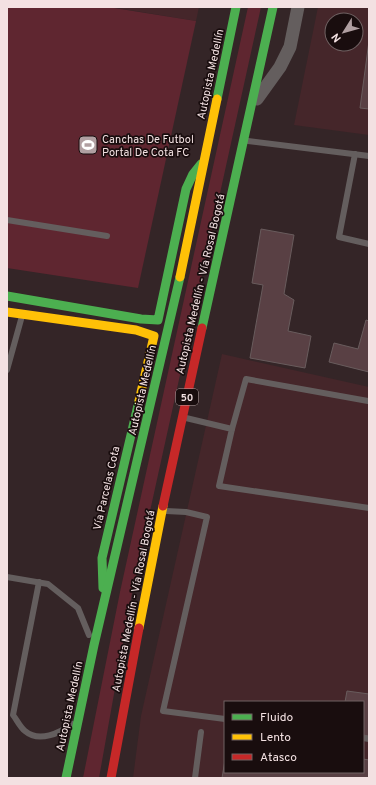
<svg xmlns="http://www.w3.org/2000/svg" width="376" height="785" font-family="Overpass,sans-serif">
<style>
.built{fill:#45262a;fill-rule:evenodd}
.green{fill:#5f2630}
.building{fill:#594044;stroke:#695c5d}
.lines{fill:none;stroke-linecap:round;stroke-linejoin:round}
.lane{stroke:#645e5e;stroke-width:6}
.street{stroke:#645e5e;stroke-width:13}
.fast{stroke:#4caf50;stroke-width:9}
.slow{stroke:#ffc107;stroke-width:9}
.jam{stroke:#c62828;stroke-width:9}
.labels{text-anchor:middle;stroke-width:3.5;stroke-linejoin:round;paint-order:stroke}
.shield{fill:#190d0e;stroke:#b2a1a2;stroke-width:1}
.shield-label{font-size:10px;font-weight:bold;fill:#f3e1e2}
.street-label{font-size:11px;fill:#f3e1e2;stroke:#190d0e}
.poi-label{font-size:11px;fill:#f3e1e2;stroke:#190d0e;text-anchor:start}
</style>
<rect width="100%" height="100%" fill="#342527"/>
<g class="built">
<path d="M111,7H199L196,21Z"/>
<path d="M318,7H369V135L294,125ZM332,20H356V44H332Z"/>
<path d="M222,354L369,387V778H133L141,716ZM225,702H363V772H225Z"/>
</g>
<g class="green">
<path d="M7,7H108L196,21L138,288L7,268Z"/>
<path d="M248,7H261L132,593L99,778H83L120,592Z"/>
</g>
<g class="building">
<path d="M369,41V109L360,108Z"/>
<path d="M261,229L294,235L284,294L294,300L288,331L311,336L305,368L250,358L263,285L252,283Z"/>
<path d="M366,320L369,321V372L329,362L334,343L358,349Z"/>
<path d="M347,691L369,694V736L363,735V702H345Z"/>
<path d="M363,759L369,760V778H222L225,760V772H363Z"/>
</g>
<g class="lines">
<g class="lane">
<path d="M248,141L369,156"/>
<path d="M355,154L339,237L369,244"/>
<path d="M7,220L107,236"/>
<path d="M7,370L22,316"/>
<path d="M186,418L232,429L219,486L369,508"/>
<path d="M232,429L246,379L368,401"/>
<path d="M166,511L186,512L207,517L163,711L225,719"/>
<path d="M7,577L48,584L78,608L89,635"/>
<path d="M39,582L13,715C17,720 20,727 25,731C39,743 60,733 72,724"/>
<path d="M363,738L369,739"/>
<path d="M195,778L201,732"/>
</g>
<path class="street" d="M257,99L280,67L290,47L298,7"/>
<g class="fast">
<path d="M217,99L236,7"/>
<path d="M7,296L141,319L158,320L186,189L193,174L201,164"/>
<path d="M202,328L273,7"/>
<path d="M103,588L102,558L139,401"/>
<path d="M66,778L94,645L180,277"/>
</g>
<g class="slow">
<path d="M180,277L217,99"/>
<path d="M7,312L136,330L154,336L139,401"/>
<path d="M139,628L163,506"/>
</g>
<g class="jam">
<path d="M163,506L202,328"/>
<path d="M111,778L139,628"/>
</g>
</g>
<defs>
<g id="stadium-square" transform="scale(1)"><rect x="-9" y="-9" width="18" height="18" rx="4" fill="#b09fa1" stroke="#190d0e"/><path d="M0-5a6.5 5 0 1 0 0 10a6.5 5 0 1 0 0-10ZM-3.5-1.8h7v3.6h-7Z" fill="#fff"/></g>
</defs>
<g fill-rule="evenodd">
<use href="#stadium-square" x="88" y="145"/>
</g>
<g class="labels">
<rect class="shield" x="176" y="389" width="22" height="16" rx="3"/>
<g class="shield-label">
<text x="187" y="401">50</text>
</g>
<g class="street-label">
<text transform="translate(210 74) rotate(-78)" y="4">Autopista Medellín</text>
<text transform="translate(200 284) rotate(-77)" y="4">Autopista Medellín - Vía Rosal Bogotá</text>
<text transform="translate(142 390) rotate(-77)" y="4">Autopista Medellín</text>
<text transform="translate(106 488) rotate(-77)" y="4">Vía Parcelas Cota</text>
<text transform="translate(133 601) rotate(-79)" y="4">Autopista Medellín - Vía Rosal Bogotá</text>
<text transform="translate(69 706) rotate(-78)" y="4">Autopista Medellín</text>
</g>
<g class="poi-label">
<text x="102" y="143">Canchas De Futbol<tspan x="102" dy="13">Portal De Cota FC</tspan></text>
</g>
</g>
<rect width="376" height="785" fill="none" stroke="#f3e1e2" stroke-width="16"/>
<rect x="224" y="701" width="140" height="72" fill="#190d0e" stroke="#706263"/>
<rect x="232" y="714" width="20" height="6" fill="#4caf50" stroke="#706263"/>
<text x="260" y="721" font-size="12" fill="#f3e1e2">Fluido</text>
<rect x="232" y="734" width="20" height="6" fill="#ffc107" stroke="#706263"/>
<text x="260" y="741" font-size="12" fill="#f3e1e2">Lento</text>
<rect x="232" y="754" width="20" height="6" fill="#c62828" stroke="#706263"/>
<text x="260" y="761" font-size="12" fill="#f3e1e2">Atasco</text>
<g transform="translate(344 32) rotate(233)"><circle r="19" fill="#190d0e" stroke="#706263"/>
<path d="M0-3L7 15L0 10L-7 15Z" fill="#b09fa1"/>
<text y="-6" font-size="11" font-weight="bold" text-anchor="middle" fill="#f3e1e2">N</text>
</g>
</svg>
